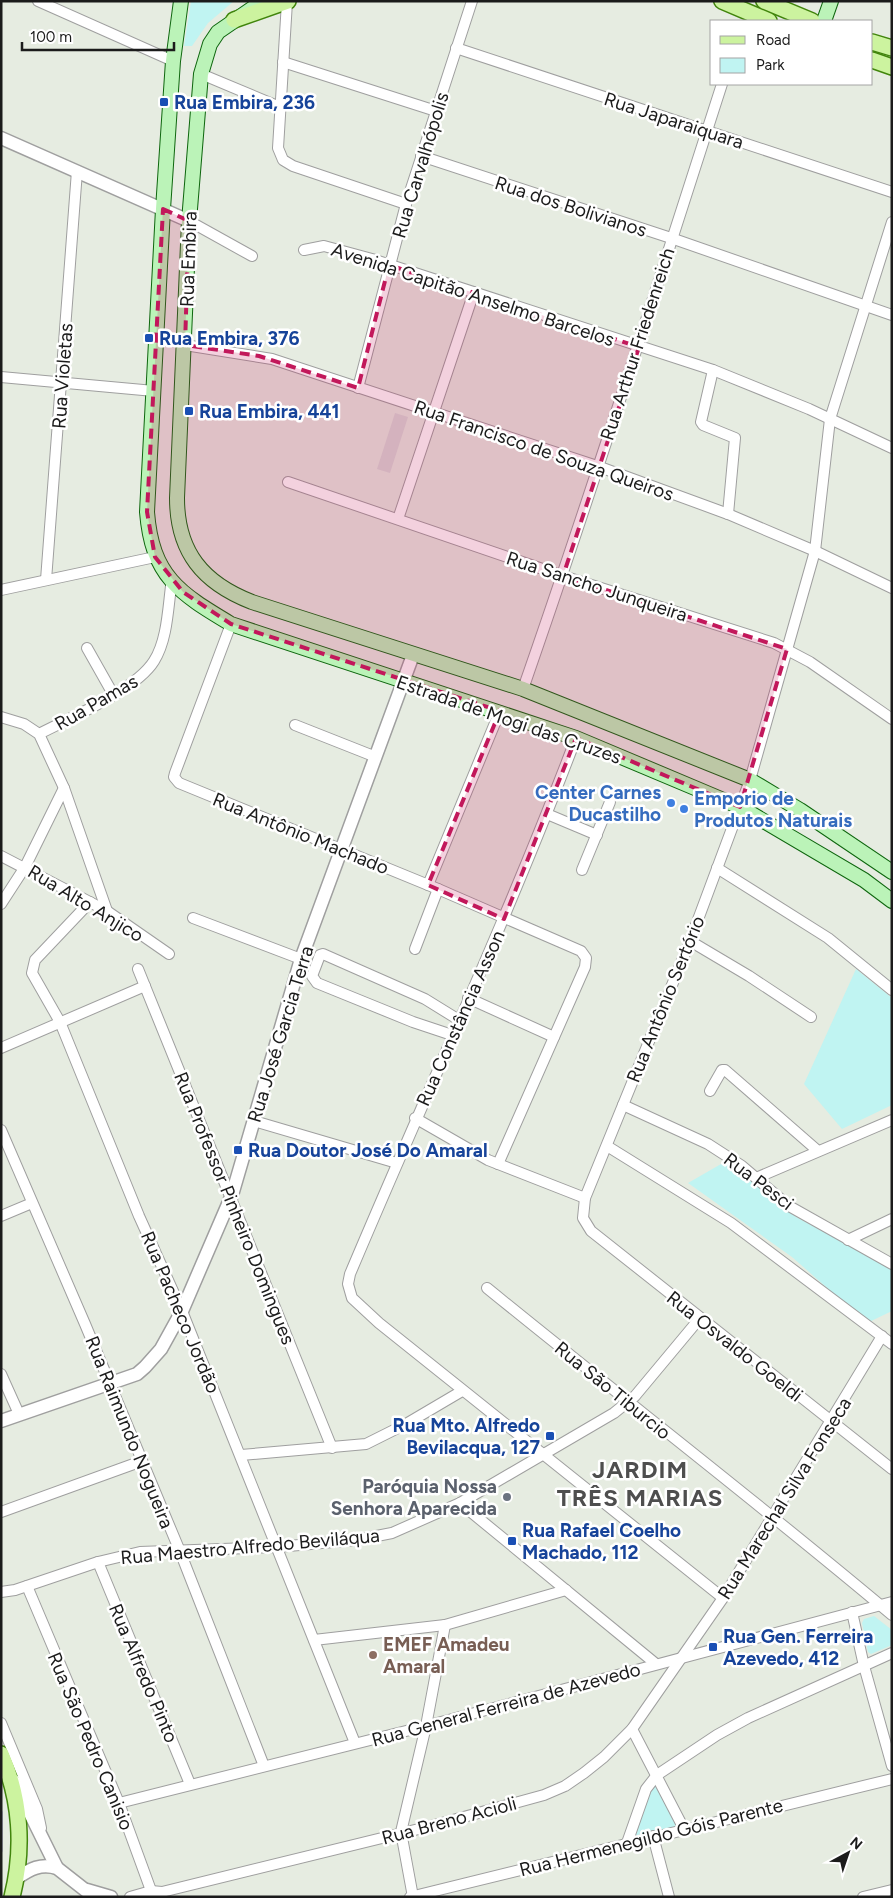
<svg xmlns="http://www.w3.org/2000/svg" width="893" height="1898" font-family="Figtree,sans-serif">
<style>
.residential{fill:#d9d9d8}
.park{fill:#c0f4f2}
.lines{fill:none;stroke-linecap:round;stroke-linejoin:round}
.stream{stroke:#aaa5d6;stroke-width:3}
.minor-casing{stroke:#9f9f9f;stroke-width:12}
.tertiary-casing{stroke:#9f9f9f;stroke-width:15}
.secondary-casing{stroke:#0e660e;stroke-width:16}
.primary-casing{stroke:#41850c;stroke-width:18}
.minor{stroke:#fff;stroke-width:10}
.tertiary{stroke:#fff;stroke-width:12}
.secondary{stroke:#bbf3b8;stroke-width:14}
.primary{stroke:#ccf39f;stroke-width:15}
.marked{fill:#c2185b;fill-opacity:0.2;stroke:#c2185b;stroke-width:4;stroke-dasharray:10 6;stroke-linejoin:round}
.transit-dot{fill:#1a4fb4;stroke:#fff;stroke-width:2}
.shop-dot{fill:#3f7fe0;stroke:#fff;stroke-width:2}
.worship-dot{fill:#6b7280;stroke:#fff;stroke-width:2}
.education-dot{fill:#8d6e63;stroke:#fff;stroke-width:2}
.labels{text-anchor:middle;stroke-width:5;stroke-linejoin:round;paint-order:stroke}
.transit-label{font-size:19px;font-weight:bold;fill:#164399;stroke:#fff;text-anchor:start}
.street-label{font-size:19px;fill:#1b1b1b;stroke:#fff}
.shop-label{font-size:19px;font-weight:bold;fill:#366cbe;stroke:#fff;text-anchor:end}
.worship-label{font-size:19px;font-weight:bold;fill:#5b616d;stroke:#fff;text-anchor:end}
.education-label{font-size:19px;font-weight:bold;fill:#785e54;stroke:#fff;text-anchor:start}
.district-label{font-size:24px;font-weight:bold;letter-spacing:1px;fill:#4e4e4e;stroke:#fff}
</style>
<rect width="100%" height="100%" fill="#e6ece1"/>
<path class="residential" d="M395,413L408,417L390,473L377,469Z"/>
<g class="park">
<path d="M191,1H234L208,23L192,46H184Z"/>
<path d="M856,969L892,998V1105L842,1129L804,1084Z"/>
<path d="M728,1160L796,1217L892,1269V1311L867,1323L792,1257L688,1183Z"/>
<path d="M874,1616L892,1630V1645L871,1654L868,1652L862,1623L864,1619Z"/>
<path d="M657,1780L681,1827L631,1840L646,1794Z"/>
</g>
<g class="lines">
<path class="stream" d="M1,1812V1851"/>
<g class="minor-casing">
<g id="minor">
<path d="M38,1L173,61"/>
<path d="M287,2L278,148L283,160L293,166L406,204"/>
<path d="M456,48L892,192"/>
<path d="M283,62L436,111"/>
<path d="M201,74L280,107"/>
<path d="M421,156L671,238L892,315"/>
<path d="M189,221L252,256"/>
<path d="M892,222L830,419L815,551L750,780L690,941L585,1198L583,1218L591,1231L892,1469"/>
<path d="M304,250L324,246L372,259L713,370L809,409L892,448"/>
<path d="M185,345L272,359L597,466L728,514L815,551L892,588"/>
<path d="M713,370L701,422L703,425L735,438L728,514"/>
<path d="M1,377L154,391"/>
<path d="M358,388L406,204L472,1"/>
<path d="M288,482L563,576L774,643L810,662L892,719"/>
<path d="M398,519L474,292"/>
<path d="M46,580L77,171"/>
<path d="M1,590L155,557"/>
<path d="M231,624L175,773L174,777L179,783L438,889L581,951L586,958L585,967L498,1164"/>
<path d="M87,648L113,694"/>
<path d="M523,689C593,488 657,286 722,84"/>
<path d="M1,717L24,724L39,734L64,788L107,911"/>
<path d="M295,725L376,757"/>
<path d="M39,734C70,718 136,690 154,661C168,639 168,605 172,579"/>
<path d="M576,738C507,920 425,1096 350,1274L348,1284L352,1298L379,1323L723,1598"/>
<path d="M547,814L597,835"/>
<path d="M1,856L107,911L169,954"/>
<path d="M717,868L828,938L892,990"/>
<path d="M582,870L610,802"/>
<path d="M428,885L500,711"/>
<path d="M90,902L35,960L32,973L60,1022L139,1216L182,1311L355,1743"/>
<path d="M1,904L25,867L64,788"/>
<path d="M193,918L301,959"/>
<path d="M690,941L749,976L811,1017"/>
<path d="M415,949L438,889"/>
<path d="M138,969L332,1448"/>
<path d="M468,998L554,1037"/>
<path d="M452,1035L413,1022L317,983L312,976L320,955L323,954L425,999L459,1020"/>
<path d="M1,1048L145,986"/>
<path d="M710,1091L722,1070H725L818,1151"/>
<path d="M623,1105L708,1144L742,1166L789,1206L892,1264"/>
<path d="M415,1118L488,1160L585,1198"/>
<path d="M254,1121L397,1163"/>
<path d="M1,1130L85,1324L179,1549L264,1766"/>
<path d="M607,1146L731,1223L892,1344"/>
<path d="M756,1178L892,1120"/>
<path d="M1,1216L32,1203"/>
<path d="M848,1240L892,1219"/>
<path d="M487,1288C622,1398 759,1503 892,1615"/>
<path d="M1,1374L19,1414"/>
<path d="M241,1455L366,1444L406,1424L462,1391"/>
<path d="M460,1503L656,1664"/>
<path d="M1,1512L142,1461"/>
<path d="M98,1562L190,1784"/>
<path d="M27,1586L119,1803L153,1896"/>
<path d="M1,1592L15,1590L98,1562L140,1552L277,1547L356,1540L392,1533L460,1503L614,1413L635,1396L700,1318"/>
<path d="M852,1612L864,1666L892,1766"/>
<path d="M314,1640L445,1625L566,1590"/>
<path d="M1,1723L37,1809L41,1828"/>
<path d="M632,1729L684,1829"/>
<path d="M119,1803L426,1726L892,1602"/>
<path d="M653,1836L669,1897"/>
<path d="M627,1843L646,1789L657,1775L717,1735L748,1718L892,1653"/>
<path d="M130,1897L151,1891L162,1892L431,1826L544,1795L565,1786L584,1773L604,1757L632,1729L723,1598L882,1336"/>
<path d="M410,1897L892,1779"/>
<path d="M413,1897L401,1832L426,1726L445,1625"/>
<path d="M863,1897L892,1890"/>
</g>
</g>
<g class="tertiary-casing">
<g id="tertiary">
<path d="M1,138L189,221"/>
<path d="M1,1421L137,1374L145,1367L161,1349L182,1311L232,1195L301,959L413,655"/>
<path d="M14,1781L57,1868"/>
<path d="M17,1878C30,1869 41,1863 57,1868L94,1897"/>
<path d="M87,1890L111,1897"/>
</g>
</g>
<g class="secondary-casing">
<g id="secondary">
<path d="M181,1L173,61L163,209L147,512C152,576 179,593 231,624L576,738L740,807L864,880L892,901"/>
<path d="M263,1L218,32L210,44L201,74L189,221L177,498C177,552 203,583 252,602L523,689L750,780L800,810L892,872"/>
<path d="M824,21L831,1"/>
</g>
</g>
<g class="primary-casing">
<g id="primary">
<path d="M722,1L769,21"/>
<path d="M764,1L812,21"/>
<path d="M234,20L288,1"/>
<path d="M872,42L892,48"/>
<path d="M872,60L892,67"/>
<path d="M1,1754C21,1799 24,1849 12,1897"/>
</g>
</g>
<use href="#minor" class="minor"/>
<use href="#tertiary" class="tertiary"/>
<use href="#secondary" class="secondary"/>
<use href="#primary" class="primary"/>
</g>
<path class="marked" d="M163,209L189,221L185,345L259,356L358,388L389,265L639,347L563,576L787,649L740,807L576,738L504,919L428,885L500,711L231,624L183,592L155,557L147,512Z"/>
<g class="transit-dot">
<rect x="159" y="97" width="10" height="10" rx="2.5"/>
<rect x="144" y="333" width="10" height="10" rx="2.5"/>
<rect x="184" y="406" width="10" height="10" rx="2.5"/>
<rect x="233" y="1145" width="10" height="10" rx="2.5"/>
<rect x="545" y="1431" width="10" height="10" rx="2.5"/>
<rect x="507" y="1536" width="10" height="10" rx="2.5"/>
<rect x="708" y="1642" width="10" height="10" rx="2.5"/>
</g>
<g class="shop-dot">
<circle cx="671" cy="803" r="5"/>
<circle cx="684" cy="809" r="5"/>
</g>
<circle class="worship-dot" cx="507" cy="1497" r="5"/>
<circle class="education-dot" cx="373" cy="1655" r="5"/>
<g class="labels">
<g class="transit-label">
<text x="174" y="109">Rua Embira, 236</text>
<text x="159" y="345">Rua Embira, 376</text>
<text x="199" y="418">Rua Embira, 441</text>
<text x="248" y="1157">Rua Doutor José Do Amaral</text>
<text x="540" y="1432" text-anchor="end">Rua Mto. Alfredo<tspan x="540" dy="22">Bevilacqua, 127</tspan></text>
<text x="522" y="1537">Rua Rafael Coelho<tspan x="522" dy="22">Machado, 112</tspan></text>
<text x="723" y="1643">Rua Gen. Ferreira<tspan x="723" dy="22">Azevedo, 412</tspan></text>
</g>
<g class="street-label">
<text transform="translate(674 120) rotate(18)" y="7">Rua Japaraiquara</text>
<text transform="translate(420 165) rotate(-73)" y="7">Rua Carvalhópolis</text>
<text transform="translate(571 206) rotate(18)" y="7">Rua dos Bolivianos</text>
<text transform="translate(188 259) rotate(-88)" y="7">Rua Embira</text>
<text transform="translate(473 294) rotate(18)" y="7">Avenida Capitão Anselmo Barcelos</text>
<text transform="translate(637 344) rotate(-72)" y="7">Rua Arthur Friedenreich</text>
<text transform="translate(62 376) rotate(-86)" y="7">Rua Violetas</text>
<text transform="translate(544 450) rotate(19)" y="7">Rua Francisco de Souza Queiros</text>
<text transform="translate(597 586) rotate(18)" y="7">Rua Sancho Junqueira</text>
<text transform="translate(96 702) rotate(-30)" y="7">Rua Pamas</text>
<text transform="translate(509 719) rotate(19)" y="7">Estrada de Mogi das Cruzes</text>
<text transform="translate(301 833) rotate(22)" y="7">Rua Antônio Machado</text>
<text transform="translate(86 903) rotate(31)" y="7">Rua Alto Anjico</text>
<text transform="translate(665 999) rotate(-68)" y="7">Rua Antônio Sertório</text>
<text transform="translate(460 1018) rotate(-66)" y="7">Rua Constância Asson</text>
<text transform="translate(280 1034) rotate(-73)" y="7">Rua José Garcia Terra</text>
<text transform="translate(759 1181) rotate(37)" y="7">Rua Pesci</text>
<text transform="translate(235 1208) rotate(68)" y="7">Rua Professor Pinheiro Domingues</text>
<text transform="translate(181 1312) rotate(67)" y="7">Rua Pacheco Jordão</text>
<text transform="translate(735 1346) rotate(38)" y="7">Rua Osvaldo Goeldi</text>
<text transform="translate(613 1390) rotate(39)" y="7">Rua São Tiburcio</text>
<text transform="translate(130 1432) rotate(68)" y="7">Rua Raimundo Nogueira</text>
<text transform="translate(784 1498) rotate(-58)" y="7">Rua Marechal Silva Fonseca</text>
<text transform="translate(250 1546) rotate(-5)" y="7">Rua Maestro Alfredo Beviláqua</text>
<text transform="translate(144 1673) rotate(67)" y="7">Rua Alfredo Pinto</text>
<text transform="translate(506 1704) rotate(-15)" y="7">Rua General Ferreira de Azevedo</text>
<text transform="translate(91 1741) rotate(67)" y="7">Rua São Pedro Canisio</text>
<text transform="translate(449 1820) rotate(-15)" y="7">Rua Breno Acioli</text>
<text transform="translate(651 1837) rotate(-14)" y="7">Rua Hermenegildo Góis Parente</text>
</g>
<g class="shop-label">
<text x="661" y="799">Center Carnes<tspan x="661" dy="22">Ducastilho</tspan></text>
<text x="694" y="805" text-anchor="start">Emporio de<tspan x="694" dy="22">Produtos Naturais</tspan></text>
</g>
<g class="worship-label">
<text x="497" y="1493">Paróquia Nossa<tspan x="497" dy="22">Senhora Aparecida</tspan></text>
</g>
<g class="education-label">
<text x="383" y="1651">EMEF Amadeu<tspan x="383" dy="22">Amaral</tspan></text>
</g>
<g class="district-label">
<text x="640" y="1478">JARDIM<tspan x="640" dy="28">TRÊS MARIAS</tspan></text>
</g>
</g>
<rect width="893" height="1898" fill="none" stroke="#1b1b1b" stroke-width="5"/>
<rect x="710" y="20" width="162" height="65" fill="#ffffff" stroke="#a4a4a4"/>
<rect x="720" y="36" width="25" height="8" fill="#ccf39f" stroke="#a4a4a4"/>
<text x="756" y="45" font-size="15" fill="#1b1b1b">Road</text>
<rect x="720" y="58" width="25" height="15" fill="#c0f4f2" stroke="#a4a4a4"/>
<text x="756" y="70" font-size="15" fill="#1b1b1b">Park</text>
<g transform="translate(848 1853) rotate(40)" stroke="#ffffff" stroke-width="4" paint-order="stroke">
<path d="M0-4L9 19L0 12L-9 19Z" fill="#1b1b1b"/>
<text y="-8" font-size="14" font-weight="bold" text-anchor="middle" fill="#1b1b1b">N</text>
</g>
<path d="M22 42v8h152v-8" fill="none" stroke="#1b1b1b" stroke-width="2.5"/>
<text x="30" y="42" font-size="15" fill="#1b1b1b" stroke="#ffffff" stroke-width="4" paint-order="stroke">100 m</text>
</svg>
